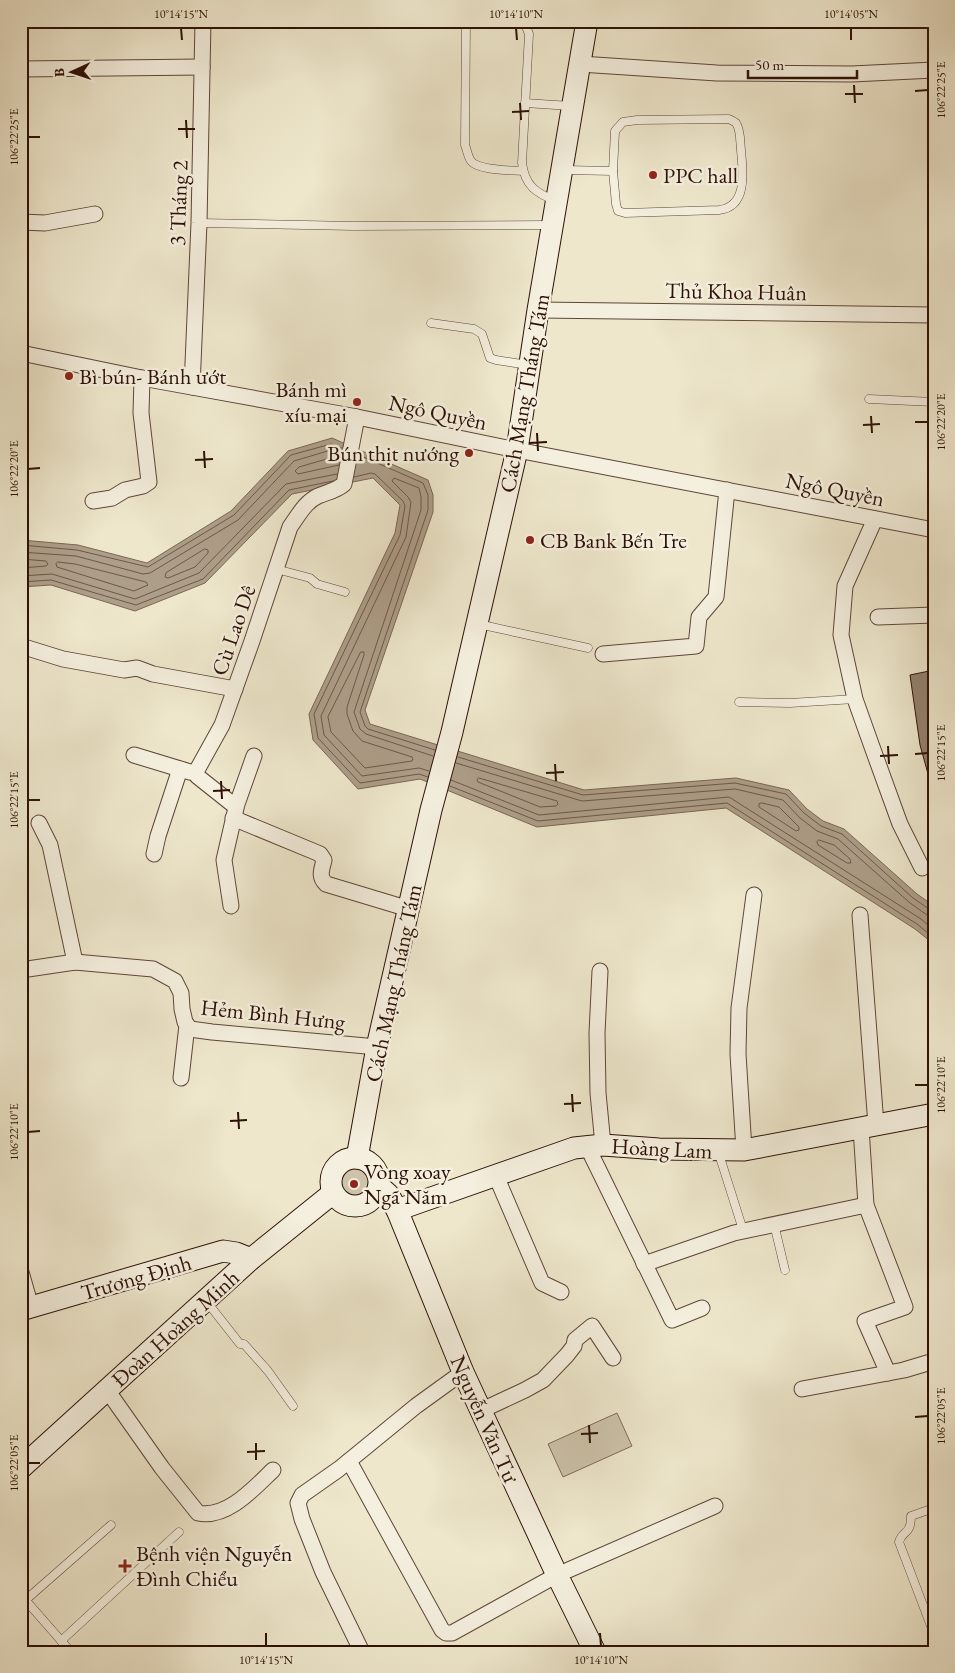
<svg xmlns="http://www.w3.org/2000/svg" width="955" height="1673" font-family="'EB Garamond',serif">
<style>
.green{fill:#cdc3aa;stroke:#7e6a58}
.water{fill:#ad9e89;stroke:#7a6655}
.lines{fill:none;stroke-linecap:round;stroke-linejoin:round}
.shore{stroke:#6e5848;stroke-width:1}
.building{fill:#92806d;stroke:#2e1106}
.lane-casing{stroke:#5e4638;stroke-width:9}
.street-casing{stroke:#5e4638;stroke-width:17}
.secondary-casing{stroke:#2e1106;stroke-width:23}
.lane{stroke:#f4efde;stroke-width:8}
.street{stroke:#f4efde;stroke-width:15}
.secondary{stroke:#f4efde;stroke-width:21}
.ticks{fill:none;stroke:#2e1106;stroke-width:2}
.poi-dot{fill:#8f2418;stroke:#f4efde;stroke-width:2}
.labels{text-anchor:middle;stroke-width:5;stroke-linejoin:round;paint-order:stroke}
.poi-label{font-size:22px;fill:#2e1106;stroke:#f4efde;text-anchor:start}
.street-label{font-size:22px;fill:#2e1106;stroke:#f4efde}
.neatline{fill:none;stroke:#2e1106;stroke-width:2}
.ticks-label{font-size:12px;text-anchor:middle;fill:#2e1106}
</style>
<rect width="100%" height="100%" fill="#eee7cc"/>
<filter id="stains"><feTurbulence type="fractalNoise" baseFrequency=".004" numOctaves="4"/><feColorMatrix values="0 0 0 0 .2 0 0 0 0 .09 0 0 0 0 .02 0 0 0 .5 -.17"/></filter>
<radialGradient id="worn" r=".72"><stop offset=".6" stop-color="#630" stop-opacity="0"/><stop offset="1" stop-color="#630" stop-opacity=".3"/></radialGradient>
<g class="green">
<circle cx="356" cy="1183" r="18"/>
<path d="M617,1413L632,1446L563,1477L548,1444Z"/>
</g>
<path class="water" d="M332,438L428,480L433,495V512L365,710L370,724L584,790L736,778L789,790L807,809L823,821L844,829L917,894L934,906V948L930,941L915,929L726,808L537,827L420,779L358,789L313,740L309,714L395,533L400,505L373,478L292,494L205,583L135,611L51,585L21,587V540L78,545L147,563L231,511L288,451Z"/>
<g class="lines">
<g class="shore">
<path d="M359,455L423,483L428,495V510L360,712L365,726L368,729L435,750"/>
<path d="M339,465L298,474L295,471L299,467L330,458L339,462"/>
<path d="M354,477L371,473L375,474L403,501L405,506L400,535L314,714L318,738L360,783L419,774L428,777"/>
<path d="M21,545L77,550L148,567L234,515L291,455L331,444L342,448"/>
<path d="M205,549L208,550V553L195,567L168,578L165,577L166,573Z"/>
<path d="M21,552L76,556L143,574L150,573L238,520L294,461L331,450L341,454"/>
<path d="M21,559L46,561L48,564L46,566L21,568"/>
<path d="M58,562L75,564L146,582L148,585L134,591L57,567L56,564Z"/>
<path d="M21,576L52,574L135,599L199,573L286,484L337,474"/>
<path d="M21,582L51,580L136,605L203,579L289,490L333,481"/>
<path d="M361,652H364V655L347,707V714L353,731L362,741L412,757L413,759L412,761L365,768L331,732L328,717Z"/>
<path d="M458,757L583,795L735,783L786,794L804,813L821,826L842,834L913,898L929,909H934"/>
<path d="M456,763L582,801L735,789L783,800L800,818L817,831L838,839L910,903L927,915L934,916"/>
<path d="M429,771L419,768L362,776L324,735L321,716L406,537L411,502L408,497L392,481L394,478L419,488L421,497V510L354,712L360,729L366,734L433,756"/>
<path d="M479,778L557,801L558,804L556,806L540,807L478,782L477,780Z"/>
<path d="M451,780L539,815L729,797L921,919L934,930"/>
<path d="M450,786L538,821L727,803L917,924L934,938"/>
<path d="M762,803L779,807L799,827V830L796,831L759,807V804Z"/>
<path d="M819,840L834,845L850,859L851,863H847L818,845L817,842Z"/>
</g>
</g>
<path class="building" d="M934,670V781H930L920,745L910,675Z"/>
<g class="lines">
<g class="lane-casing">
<g id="lane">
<path d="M466,21L465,145C467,150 468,157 471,161C479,171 510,170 523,171"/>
<path d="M520,21L525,24L529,34L522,163C525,186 536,193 556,201"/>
<path d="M525,103L571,106"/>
<path d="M729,119C731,120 735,122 736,123C741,130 740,143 741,150C743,171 748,207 719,210L625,213L618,211L616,204L613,171L615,131L623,122L637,120Z"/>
<path d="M564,170L613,171"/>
<path d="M199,223L354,226L551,225"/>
<path d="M431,323L474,329L482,334L490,358L496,360L528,365"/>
<path d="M869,399L934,402"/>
<path d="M276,569L310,578L317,584L345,592"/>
<path d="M478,624L588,648"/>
<path d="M739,702L790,703L855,699"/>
<path d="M718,1151L743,1230"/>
<path d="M774,1224L785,1270"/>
<path d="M207,1302L240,1344H244L268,1371L293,1406"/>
<path d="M934,1508L911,1516C911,1536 902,1530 899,1542L934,1634"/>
<path d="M21,1595L71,1652"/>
<path d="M21,1604L111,1525"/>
<path d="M61,1641L179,1532"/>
<path d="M922,1652L934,1647"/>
</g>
</g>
<g class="street-casing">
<g id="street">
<path d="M580,64L717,73L852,74L934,70"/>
<path d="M21,69L202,67"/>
<path d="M21,222L45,223L95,214"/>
<path d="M538,310L934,315"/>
<path d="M21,353L142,378L357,417L517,450L934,530"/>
<path d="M192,387L199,223L203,21"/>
<path d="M93,501L112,498L125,490L143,486L149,482L141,413L142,378"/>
<path d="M875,519L845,586L841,635L855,699L871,744L900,824L922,868"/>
<path d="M878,617L934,615"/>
<path d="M21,646L63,659L124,670L137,668L153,674L235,689"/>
<path d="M603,654L696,646L699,617L716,597L727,490"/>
<path d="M134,755L190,772"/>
<path d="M254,756L236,807L197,776V770L222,725L252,641L290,527C298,516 305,502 318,496C327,492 336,491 344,484L357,417"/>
<path d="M233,818L320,854L324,860C322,869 318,877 326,884L409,909"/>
<path d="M39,823L50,845L75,962"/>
<path d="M154,854L158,836L180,769"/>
<path d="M231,906L224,860L236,808"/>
<path d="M860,915L876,1125"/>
<path d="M21,970L75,962L153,969L175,981L181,993L182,1009L185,1022L190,1029L212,1032L377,1047"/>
<path d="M600,971L597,1033L598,1093L603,1145"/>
<path d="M181,1078L187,1025"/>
<path d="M861,1128L866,1205L905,1307L865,1321L888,1373"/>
<path d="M587,1146L672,1320L702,1308"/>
<path d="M744,1150L738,1054L739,1008L754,895"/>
<path d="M496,1176L542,1283L561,1292"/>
<path d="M644,1264L734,1233L866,1205"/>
<path d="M21,1272L31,1307"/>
<path d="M802,1389L904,1370L934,1361"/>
<path d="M107,1390L162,1468L198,1513C227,1519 254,1488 273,1470"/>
<path d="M480,1411L525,1390L543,1380L567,1355L574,1346L575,1340L592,1326L613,1358"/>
<path d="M349,1461L442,1630L446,1633H452L557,1575L715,1506"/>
<path d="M362,1652L323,1572L302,1519L298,1503L302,1495L339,1469L416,1406L463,1372"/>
</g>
</g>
<g class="secondary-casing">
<g id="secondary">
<circle cx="355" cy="1182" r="24"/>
<path d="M357,1158L377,1047L431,810L452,732L517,450L538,310L587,21"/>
<path d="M379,1186L388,1194L397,1210L463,1372L557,1575L595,1652"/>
<path d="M397,1210L574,1148L603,1145L659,1149L744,1150L934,1114"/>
<path d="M21,1310L223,1251L236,1253L251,1259"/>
<path d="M21,1468L251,1259L333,1193"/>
</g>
</g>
<use href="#lane" class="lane"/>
<use href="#street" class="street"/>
<use href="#secondary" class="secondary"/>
</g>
<path class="ticks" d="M181,28L182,40M516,28L517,40M851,28V40M854,85L855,103M915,91L928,90M845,94H863M520,103L521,120M512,112L529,111M186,120L187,138M178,129H195M28,137H40M871,416L872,433M915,422H928M863,425L880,424M537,433L538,451M529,443L547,442M204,451L205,468M195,460L213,459M28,469L40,468M888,746L889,764M915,754L928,753M880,756L898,755M555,764L556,781M546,773L564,772M221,781L222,799M213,791L230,790M28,800H40M915,1085H928M572,1094L573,1112M564,1104L581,1103M238,1112L239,1129M230,1121L247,1120M28,1132L40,1131M915,1417L928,1416M589,1425L590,1443M581,1434L598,1433M256,1443V1460M247,1452L265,1451M28,1463H40M266,1633V1646M600,1633L601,1646"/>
<g class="poi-dot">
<circle cx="653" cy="175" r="5"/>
<circle cx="69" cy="376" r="5"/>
<circle cx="357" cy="402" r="5"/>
<circle cx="469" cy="453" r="5"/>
<circle cx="530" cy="540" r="5"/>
<circle cx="354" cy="1184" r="5"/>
<path d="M122.5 1558.5h5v5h5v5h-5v5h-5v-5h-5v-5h5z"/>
</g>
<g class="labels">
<g class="poi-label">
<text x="663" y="183">PPC hall</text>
<text x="79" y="384">Bì bún- Bánh ướt</text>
<text x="347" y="397" text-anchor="end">Bánh mì<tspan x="347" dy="25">xíu mại</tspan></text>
<text x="459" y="461" text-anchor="end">Bún thịt nướng</text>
<text x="540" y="548">CB Bank Bến Tre</text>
<text x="364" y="1179">Vòng xoay<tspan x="364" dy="25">Ngã Năm</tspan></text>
<text x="136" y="1561">Bệnh viện Nguyễn<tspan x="136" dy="25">Đình Chiểu</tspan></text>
</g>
<g class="street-label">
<text transform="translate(178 203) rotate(-88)" y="8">3 Tháng 2</text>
<text transform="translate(736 291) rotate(1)" y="8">Thủ Khoa Huân</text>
<text transform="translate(524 393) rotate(-80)" y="8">Cách Mạng Tháng Tám</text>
<text transform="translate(438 412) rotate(12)" y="8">Ngô Quyền</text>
<text transform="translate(835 489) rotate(11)" y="8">Ngô Quyền</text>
<text transform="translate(233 630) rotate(-71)" y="8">Cù Lao Dê</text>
<text transform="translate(393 983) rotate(-78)" y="8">Cách Mạng Tháng Tám</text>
<text transform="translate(273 1014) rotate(6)" y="8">Hẻm Bình Hưng</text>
<text transform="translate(662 1148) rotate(3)" y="8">Hoàng Lam</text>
<text transform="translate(136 1277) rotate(-16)" y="8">Trương Định</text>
<text transform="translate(175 1328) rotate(-42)" y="8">Đoàn Hoàng Minh</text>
<text transform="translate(485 1419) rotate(66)" y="8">Nguyễn Văn Tư</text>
</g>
</g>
<rect width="955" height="1673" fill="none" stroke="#eee7cc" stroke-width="55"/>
<g transform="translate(72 72) rotate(267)" stroke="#f4efde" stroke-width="4" paint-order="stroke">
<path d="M0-4L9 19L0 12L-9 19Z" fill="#2e1106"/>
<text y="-8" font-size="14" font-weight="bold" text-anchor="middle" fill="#2e1106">B</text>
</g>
<path d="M748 70v8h109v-8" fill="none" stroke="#2e1106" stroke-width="2.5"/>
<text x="755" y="70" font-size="15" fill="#2e1106" stroke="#f4efde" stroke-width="4" paint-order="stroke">50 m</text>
<rect x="28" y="28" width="900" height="1618" class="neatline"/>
<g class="ticks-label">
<text x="181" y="18">10°14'15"N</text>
<text x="516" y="18">10°14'10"N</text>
<text x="851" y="18">10°14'05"N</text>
<text transform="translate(941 90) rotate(-90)" y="4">106°22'25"E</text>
<text transform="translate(14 137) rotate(-90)" y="4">106°22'25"E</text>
<text transform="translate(941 422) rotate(-90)" y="4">106°22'20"E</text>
<text transform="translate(14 469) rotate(-90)" y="4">106°22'20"E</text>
<text transform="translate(941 753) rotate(-90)" y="4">106°22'15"E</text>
<text transform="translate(14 800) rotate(-90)" y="4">106°22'15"E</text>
<text transform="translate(941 1085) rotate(-90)" y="4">106°22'10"E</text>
<text transform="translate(14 1132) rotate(-90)" y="4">106°22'10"E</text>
<text transform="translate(941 1416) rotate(-90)" y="4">106°22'05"E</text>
<text transform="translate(14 1463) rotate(-90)" y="4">106°22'05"E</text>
<text x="266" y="1664">10°14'15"N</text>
<text x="601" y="1664">10°14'10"N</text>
</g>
<rect width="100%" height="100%" filter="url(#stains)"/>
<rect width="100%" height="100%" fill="url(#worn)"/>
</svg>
